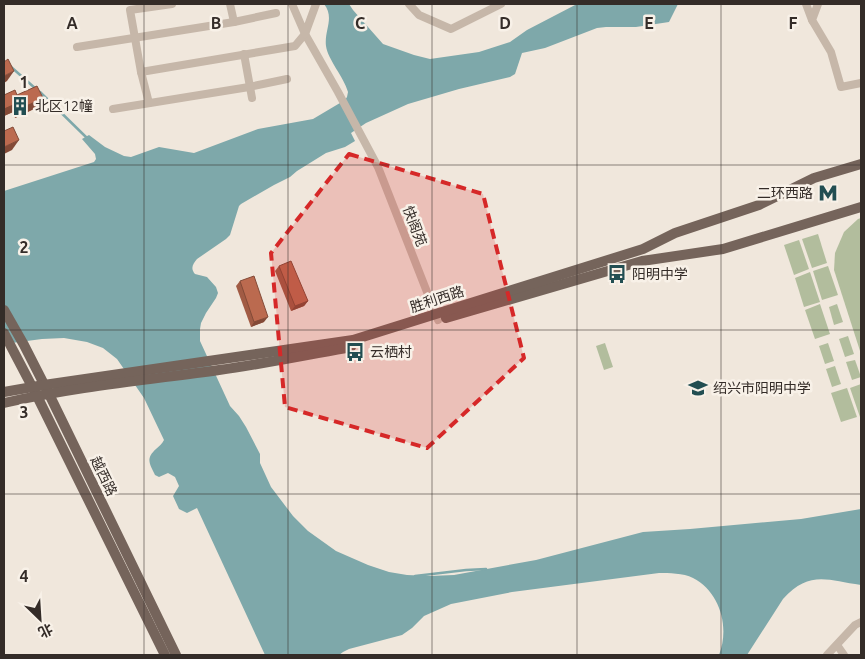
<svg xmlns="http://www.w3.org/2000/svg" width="865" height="659" font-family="Ubuntu,'Noto Sans SC',sans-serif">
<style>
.green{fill:#b2bd9d}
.water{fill:#7ea8aa}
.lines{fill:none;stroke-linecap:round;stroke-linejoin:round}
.stream{stroke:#7ea8aa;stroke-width:2.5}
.minor{stroke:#c6b7a9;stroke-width:8}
.major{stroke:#75645b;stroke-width:10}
.wall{fill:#a15b44}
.shaded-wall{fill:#834a37}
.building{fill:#bb6a4f;stroke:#834a37}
.marked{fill:#d62828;fill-opacity:0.2;stroke:#d62828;stroke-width:4;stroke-dasharray:10 6;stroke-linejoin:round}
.grid{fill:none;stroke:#342c28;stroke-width:1;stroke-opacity:0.55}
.labels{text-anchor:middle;stroke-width:5;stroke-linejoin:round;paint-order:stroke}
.poi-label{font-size:14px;fill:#342c28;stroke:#f8f1e8;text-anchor:start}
.street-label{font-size:14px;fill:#342c28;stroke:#f8f1e8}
.grid-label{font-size:16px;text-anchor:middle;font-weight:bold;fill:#342c28;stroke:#f8f1e8;stroke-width:5;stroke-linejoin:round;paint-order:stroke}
</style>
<rect width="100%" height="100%" fill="#f0e7dc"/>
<g class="green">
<path d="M861,218V354L834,270L835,253L844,232L858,219Z"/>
<path d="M818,234L827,263L812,268L802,239Z"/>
<path d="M799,240L809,269L794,275L784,245Z"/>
<path d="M828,266L838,295L822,300L813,271Z"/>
<path d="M810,272L820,302L804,307L795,278Z"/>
<path d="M820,304L830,334L815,339L805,310Z"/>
<path d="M837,304L843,322L834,325L829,307Z"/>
<path d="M848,336L854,354L845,357L839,339Z"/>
<path d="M605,343L613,367L604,370L596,346Z"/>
<path d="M828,343L834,361L825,364L819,346Z"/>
<path d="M855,360L861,377L852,380L846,362Z"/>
<path d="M835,366L841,384L832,387L826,369Z"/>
<path d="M861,384V416L860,417L850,388Z"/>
<path d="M847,388L857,417L841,422L831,393Z"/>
</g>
<path class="water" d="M324,4H349L353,10L383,44L414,55L430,59L479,52L510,42L527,30L577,4H678L669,22L636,27H606L597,28L545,48L522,53L515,74L510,77L459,89L408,104L366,123L351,133L355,141L345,147L326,153L297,171L290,177L274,185L241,204L239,206L230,235L226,239L197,259C193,264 190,268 195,274L207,277L216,287L218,293L216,298L206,313L201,323L200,329V341L230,406L239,416L246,427L260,454V463L271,487L293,516L308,531L336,551L368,565L389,572L407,575L430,576L454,575L536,560L643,532L690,529L801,519L861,509V585C827,580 809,570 783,599L747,655H719C730,627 720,592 693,578C683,573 669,573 659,573L512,592L451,604L424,616L412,628L402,635L349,649L343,652L339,655H265L197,508L187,513L179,509L173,496L179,486L175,477L168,473L159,477L155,475C150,464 145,459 156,449C159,446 162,444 164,440L144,398L117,359L103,348L87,342L64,338L42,339L4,344V191L94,162L96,159L95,154L82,139L89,135L105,147L124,156L131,157L159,147L194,153L258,129L313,119L345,100L347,97L348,92C344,77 328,60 326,46C324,30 335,18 324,4Z"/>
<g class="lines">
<g class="stream">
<path d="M10,66L36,89"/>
<path d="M40,92L88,139"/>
<path d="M415,576L466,570L486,569"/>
</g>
<g class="minor">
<path d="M172,4L130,10L141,72L295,46L305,34L338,92L378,167L438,320"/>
<path d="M230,4L234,22"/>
<path d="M292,4L305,34L316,4"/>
<path d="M409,4L419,15L451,29L501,4"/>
<path d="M806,4L812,20"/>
<path d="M818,4L812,20L831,52L841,87L861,83"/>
<path d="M77,47L234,22L276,13"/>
<path d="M244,54L252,98"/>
<path d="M141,72L149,103"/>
<path d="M113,109L249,87L287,79"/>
<path d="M837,645L844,655"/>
<path d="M827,655L855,625L861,622"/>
</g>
<g class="major">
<path d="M4,310L24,345L49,394L176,655"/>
<path d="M446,318L642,261L723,249L861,207"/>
<path d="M4,333L37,396L165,655"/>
<path d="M4,392L44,385L353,340L643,249L675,233L759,205L814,178L861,164"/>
<path d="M4,403C74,387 147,380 219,370C263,364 307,355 351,347"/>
</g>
</g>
<g class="wall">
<path d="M4,95H17L36,108L15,118L13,112L4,116Z"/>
<path d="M279,266L308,301L304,306L291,311L275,271Z"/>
<path d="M240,281L264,322L251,327L236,286Z"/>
</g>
<g class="shaded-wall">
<path d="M14,71L7,81L4,83V76Z"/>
<path d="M43,98L36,108L15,118L22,108Z"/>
<path d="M20,102L13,112L4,116V109Z"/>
<path d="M19,140L12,150L4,154V147Z"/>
<path d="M308,301L304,306L291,311L295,306Z"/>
<path d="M268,317L264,322L251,327L254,322Z"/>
</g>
<g class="building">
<path d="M8,59L14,71L4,76V62Z"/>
<path d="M37,86L43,98L22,108L20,102L4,109V95L15,90L17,95Z"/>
<path d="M13,127L19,140L4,147V131Z"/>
<path d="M291,261L308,301L295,306L279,266Z"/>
<path d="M254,276L268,317L254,322L240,281Z"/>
</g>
<path class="marked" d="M349,154L483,194L524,358L427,448L285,407L271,253Z"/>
<path class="grid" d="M144,4V655M288,4V655M432,4V655M577,4V655M721,4V655M4,165H861M4,330H861M4,494H861"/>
<defs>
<g id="building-bare" transform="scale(1.5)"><path d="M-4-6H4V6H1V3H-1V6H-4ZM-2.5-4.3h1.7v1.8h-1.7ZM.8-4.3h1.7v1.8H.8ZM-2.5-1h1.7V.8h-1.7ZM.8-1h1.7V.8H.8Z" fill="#224e52" stroke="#f8f1e8" stroke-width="2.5" paint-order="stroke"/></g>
<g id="metro-bare" transform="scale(1.5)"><path d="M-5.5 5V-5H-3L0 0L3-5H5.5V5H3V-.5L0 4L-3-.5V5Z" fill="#224e52" stroke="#f8f1e8" stroke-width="2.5" paint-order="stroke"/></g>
<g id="bus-bare" transform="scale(1.5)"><path d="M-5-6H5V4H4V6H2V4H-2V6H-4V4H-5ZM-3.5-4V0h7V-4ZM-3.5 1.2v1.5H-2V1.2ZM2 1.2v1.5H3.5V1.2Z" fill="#224e52" stroke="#f8f1e8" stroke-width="2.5" paint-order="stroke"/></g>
<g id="school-bare" transform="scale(1.5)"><path d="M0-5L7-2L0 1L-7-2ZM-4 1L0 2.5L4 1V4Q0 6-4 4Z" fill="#224e52" stroke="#f8f1e8" stroke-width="2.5" paint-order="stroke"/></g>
</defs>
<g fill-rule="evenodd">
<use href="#building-bare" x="20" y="106"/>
<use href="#metro-bare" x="828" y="193"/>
<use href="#bus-bare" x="617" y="274"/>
<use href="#bus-bare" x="355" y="352"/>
<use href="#school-bare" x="698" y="388"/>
</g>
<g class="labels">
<g class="poi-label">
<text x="35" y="111">北区12幢</text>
<text x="813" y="198" text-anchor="end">二环西路</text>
<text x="632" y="279">阳明中学</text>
<text x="370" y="357">云栖村</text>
<text x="713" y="393">绍兴市阳明中学</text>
</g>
<g class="street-label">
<text transform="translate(415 226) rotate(69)" y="5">快阁苑</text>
<text transform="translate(437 299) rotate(-18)" y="5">胜利西路</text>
<text transform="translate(104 476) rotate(64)" y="5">越西路</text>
</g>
</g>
<g class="grid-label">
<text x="72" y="29">A</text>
<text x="216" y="29">B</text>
<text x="360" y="29">C</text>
<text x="505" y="29">D</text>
<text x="649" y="29">E</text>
<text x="793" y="29">F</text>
<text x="24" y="88">1</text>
<text x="24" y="253">2</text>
<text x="24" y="418">3</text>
<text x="24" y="582">4</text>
</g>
<rect width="865" height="659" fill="none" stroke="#342c28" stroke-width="10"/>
<g transform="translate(40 619) rotate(155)" stroke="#f8f1e8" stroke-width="4" paint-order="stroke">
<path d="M0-4L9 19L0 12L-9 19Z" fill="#342c28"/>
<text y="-8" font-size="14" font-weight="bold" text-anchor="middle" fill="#342c28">北</text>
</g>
</svg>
